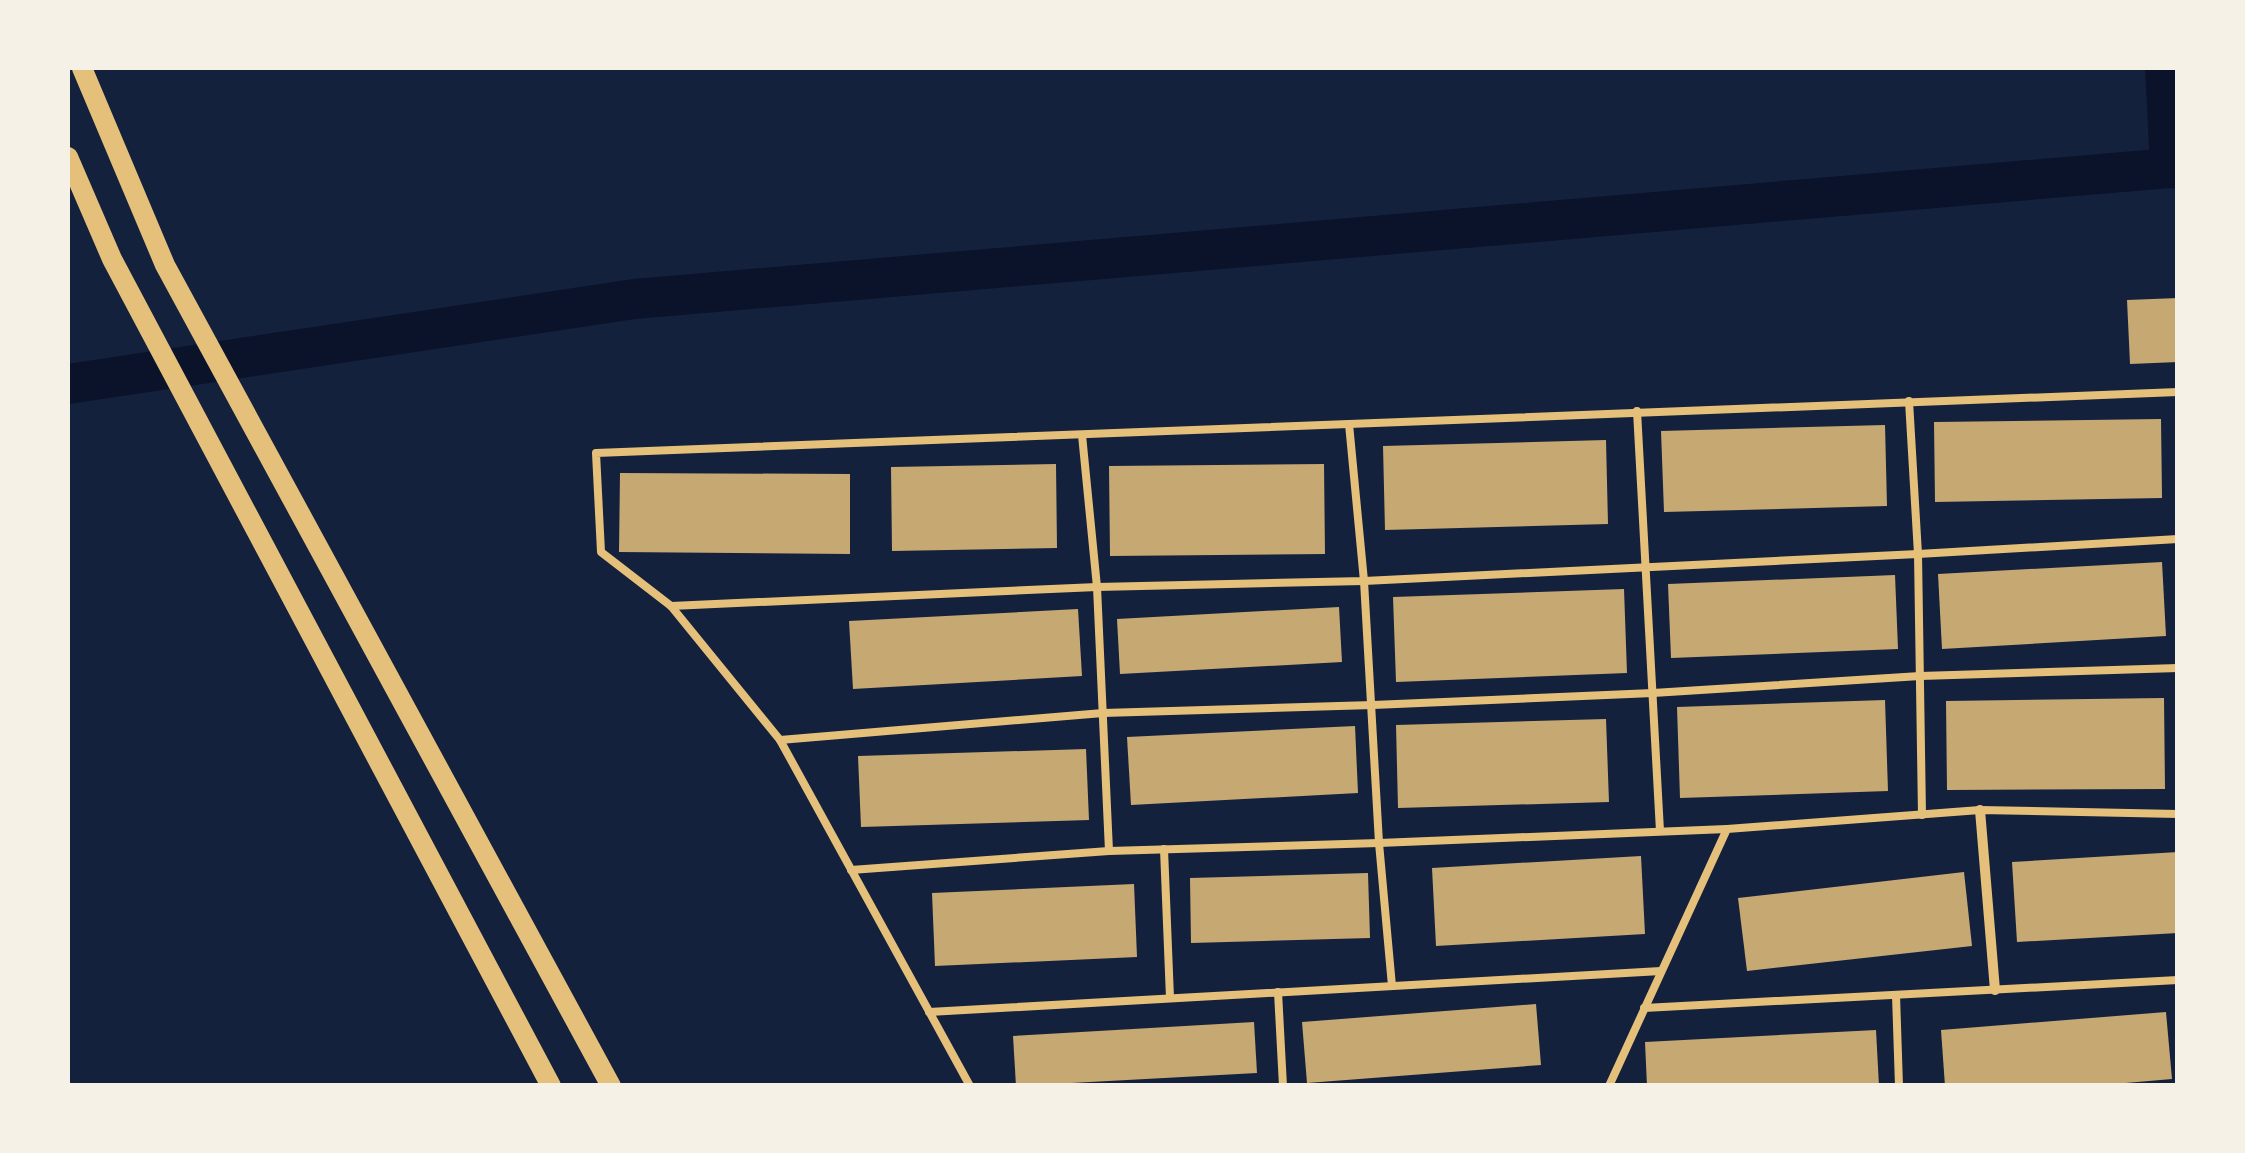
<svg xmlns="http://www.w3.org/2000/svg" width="2245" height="1153" font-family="'Fira Sans',sans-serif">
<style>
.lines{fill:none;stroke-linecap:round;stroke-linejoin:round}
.canal{stroke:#0b132b;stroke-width:40}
.building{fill:#c6a872}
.service{stroke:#e5c07b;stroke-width:8}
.minor{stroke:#e5c07b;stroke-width:10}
.secondary{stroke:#e5c07b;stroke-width:20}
</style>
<rect width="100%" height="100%" fill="#14213d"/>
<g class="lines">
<g class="canal">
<path d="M2165,68L2170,168L2178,169"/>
<path d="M68,384L634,299L2170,168"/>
</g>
</g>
<g class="building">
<path d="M2178,298V362L2130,364L2127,300Z"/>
<path d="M2161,419L2162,498L1935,502L1934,422Z"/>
<path d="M1885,425L1887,506L1664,512L1661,431Z"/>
<path d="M1606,440L1608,524L1385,530L1383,446Z"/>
<path d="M1056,464L1057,548L892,551L891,467Z"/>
<path d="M1324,464L1325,554L1110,556L1109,466Z"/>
<path d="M620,473L850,474V554L619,552Z"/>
<path d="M2162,562L2166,636L1942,649L1938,574Z"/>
<path d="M1895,575L1898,649L1671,658L1668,584Z"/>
<path d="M1624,589L1627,673L1396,682L1393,597Z"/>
<path d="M1339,607L1342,662L1120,674L1117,619Z"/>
<path d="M1078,609L1082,676L853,689L849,621Z"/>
<path d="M2164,698L2165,789L1947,790L1946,701Z"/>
<path d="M1885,700L1888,791L1680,798L1677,707Z"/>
<path d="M1606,719L1609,802L1398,808L1396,725Z"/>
<path d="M1355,726L1358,793L1131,805L1127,737Z"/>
<path d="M1086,749L1089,820L861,827L858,756Z"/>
<path d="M2178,852V933L2017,942L2012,862Z"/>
<path d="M1641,856L1645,934L1436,946L1432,868Z"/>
<path d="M1964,872L1972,946L1747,971L1738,898Z"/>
<path d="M1368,873L1370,938L1191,943L1190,878Z"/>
<path d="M1134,884L1137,957L935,966L932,893Z"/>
<path d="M1536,1004L1541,1065L1307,1083L1302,1022Z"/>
<path d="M2166,1012L2172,1079L2091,1086H1945L1941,1030Z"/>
<path d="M1254,1022L1257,1073L1016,1086L1013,1036Z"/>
<path d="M1876,1030L1879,1086H1647L1645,1042Z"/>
</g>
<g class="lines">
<g class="service">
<path d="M1909,401L1918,554L1922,815"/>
<path d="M1637,411L1660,831"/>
<path d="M1349,424L1364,581L1379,843L1392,986"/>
<path d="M1082,435L1097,587L1109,851"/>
<path d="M671,606L1097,587L1364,581L1918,554L2178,539"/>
<path d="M780,740L1103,713L1373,705L1653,693L1920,676L2178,668"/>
<path d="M1164,849L1170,998"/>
<path d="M851,870L1109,851L1379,843L1727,829"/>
<path d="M1278,992L1283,1086"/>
<path d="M1896,995L1899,1086"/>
<path d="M1644,1008L2178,980"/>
<path d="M929,1012L1661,971"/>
<path d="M970,1086L780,740L671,606L601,552L596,453L2178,392"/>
<path d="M1609,1086L1727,829L1980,810L2178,814"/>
</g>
<path class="minor" d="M1980,810L1995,990"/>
<g class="secondary">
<path d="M82,68L165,265L611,1086"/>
<path d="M68,157L112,259L551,1086"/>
</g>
</g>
<rect width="2245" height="1153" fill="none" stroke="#f6f1e7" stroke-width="140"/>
</svg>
